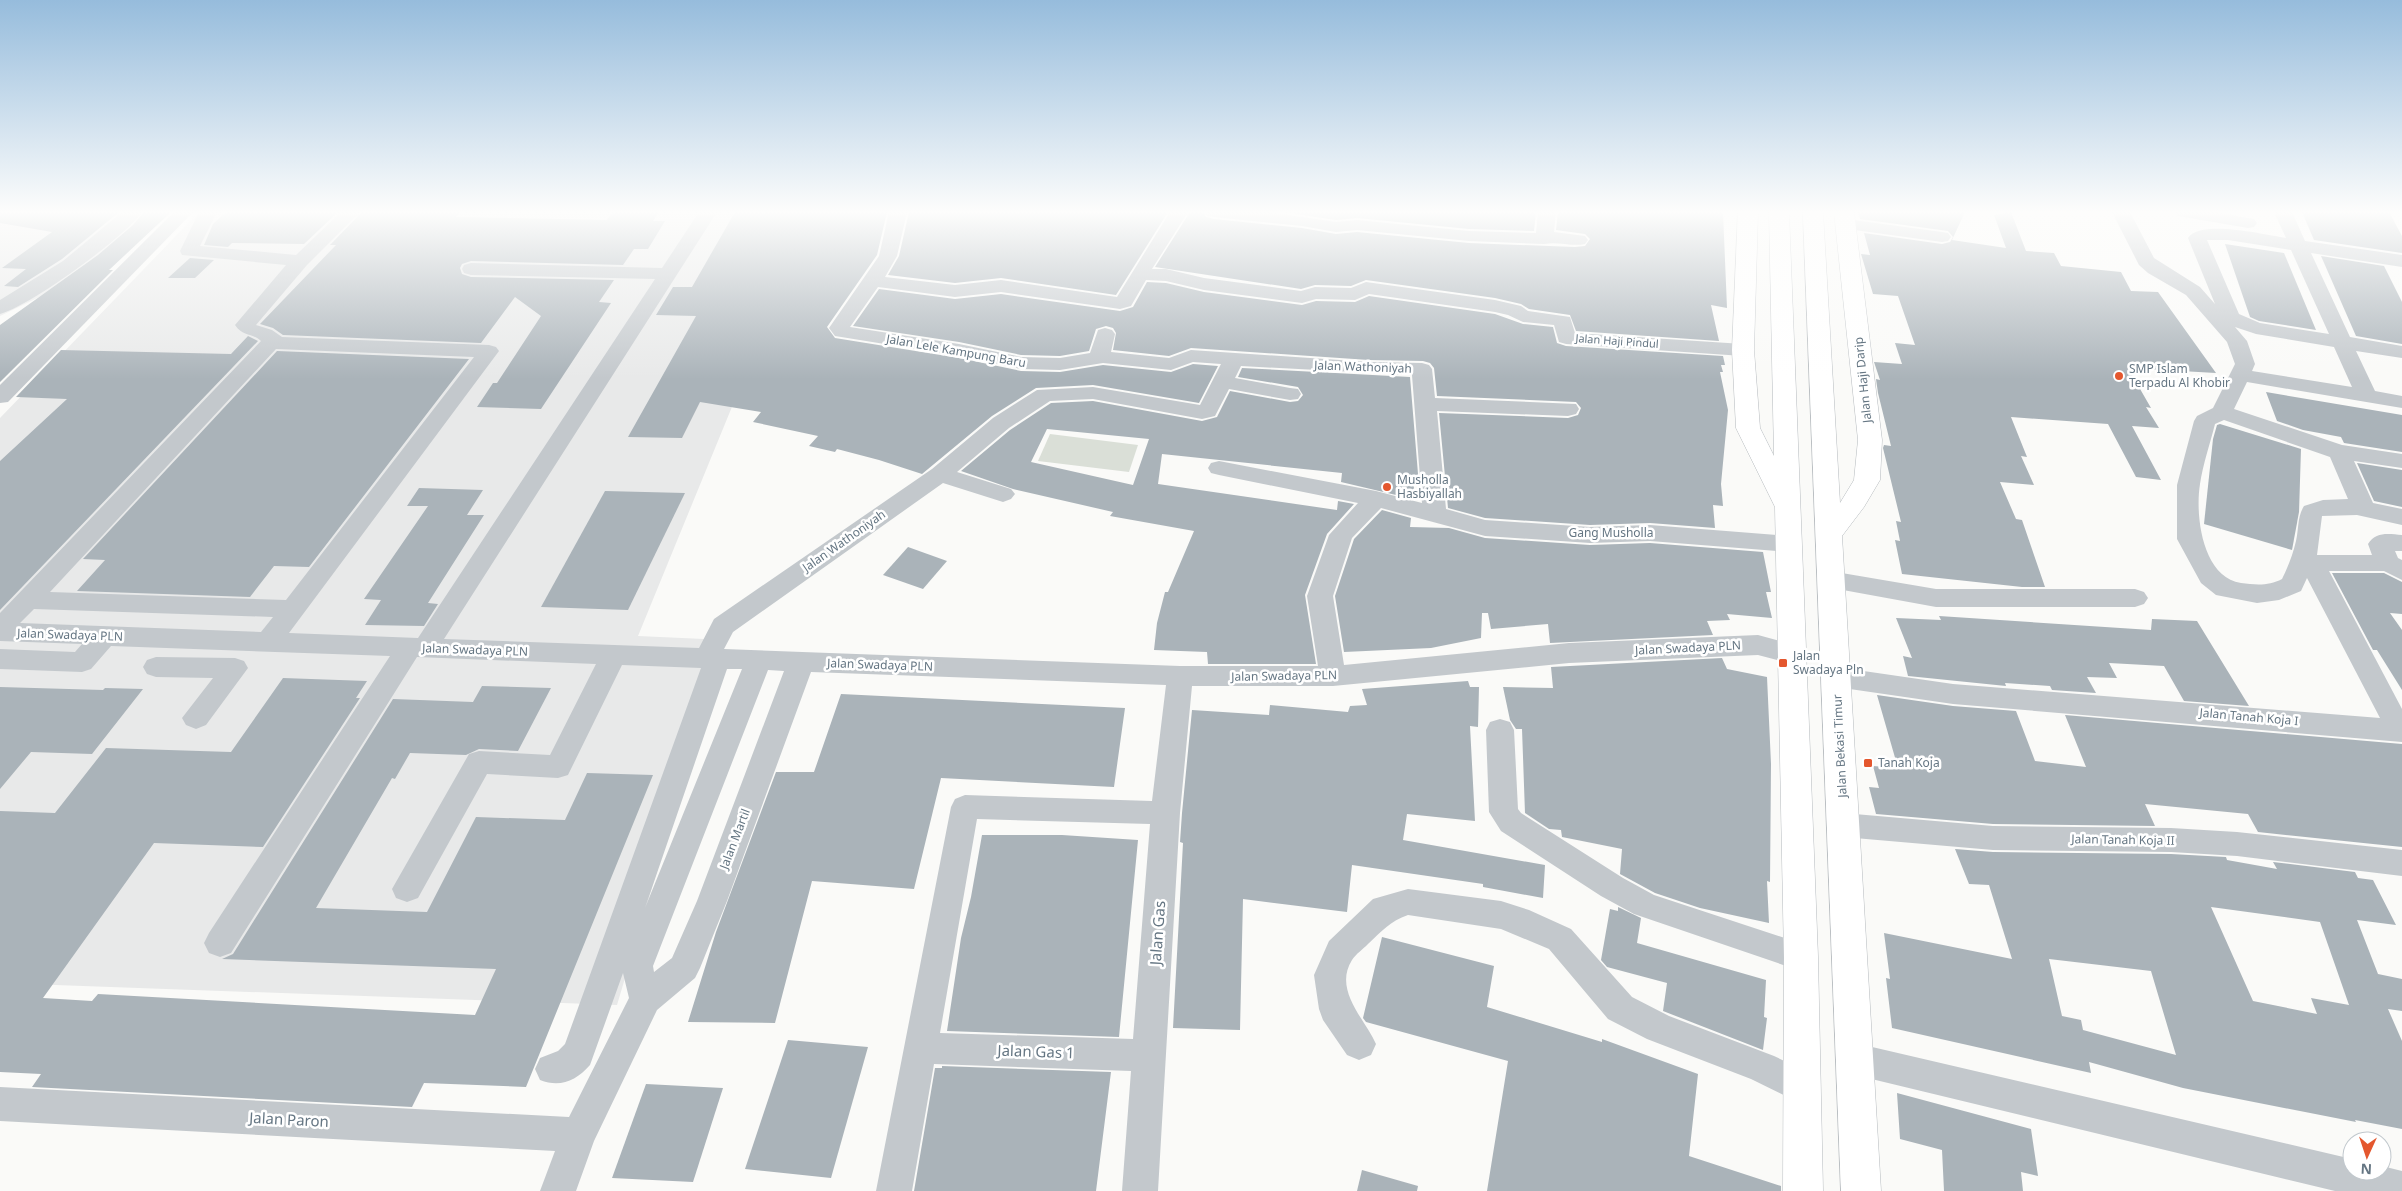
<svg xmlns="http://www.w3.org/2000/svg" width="2402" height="1191" font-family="'Noto Sans',sans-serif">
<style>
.built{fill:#e8e9e9}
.green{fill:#dadfd7}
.building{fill:#aab3b9;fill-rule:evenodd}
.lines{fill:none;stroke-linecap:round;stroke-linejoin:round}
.major-casing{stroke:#b5babe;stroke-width:1}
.minor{fill:#c3c8cc;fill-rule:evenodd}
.major{fill:#fff;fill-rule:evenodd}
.poi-dot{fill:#e4572e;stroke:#fff;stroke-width:2}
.labels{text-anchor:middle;stroke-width:5;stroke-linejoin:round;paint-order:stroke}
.far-street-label{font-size:11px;fill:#657683;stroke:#fff}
.street-label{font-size:12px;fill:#657683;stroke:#fff}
.poi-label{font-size:12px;fill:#657683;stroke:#fff;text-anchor:start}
.near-street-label{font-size:15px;fill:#657683;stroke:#fff}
</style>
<rect width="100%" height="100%" fill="#fafaf8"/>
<g class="built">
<path d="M0,212H151L58,288L0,316Z"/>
<path d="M199,212H834L814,271L770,314L638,636L726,640L617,1005L0,983V418Z"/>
</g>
<path class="green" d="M1050,434L1138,445L1129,472L1038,461Z"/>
<g class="building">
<path d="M0,212H119L62,259L18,287L4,286L26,269L2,268L52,232L0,223Z"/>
<path d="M144,212H171L109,270H113L0,382V325L98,255L133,225Z"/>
<path d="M226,212H338L304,244L232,243L228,247L204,245L213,224Z"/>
<path d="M362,212H460L456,217L607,220L613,212H659L653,221H665L648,249H634L623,265L471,261L462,264L460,268L462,274L471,277L614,280L599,302L611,303L541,409L477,407L493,383H497L541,316L515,297L481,343L283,335L273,328L260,324L336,245H330Z"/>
<path d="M735,212H887L877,255L827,327L835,338L959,358L1021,371L1060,372L1103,365L1171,372L1193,364L1218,366L1199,403L1093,385L1036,388L992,416L922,474L879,460L837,449L835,452L809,446L818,436L753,422L761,412L700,402L682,438L628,437L696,316L656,315L673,287H692Z"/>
<path d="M909,212H1168L1116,295L1001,278L955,283L888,275L899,256Z"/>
<path d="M1190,212H1203L1206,217L1214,219L1302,228L1336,234L1357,232L1469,243L1575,247L1585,246L1590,239L1585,234L1556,230L1558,212H1723L1727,308L1711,305L1719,341L1576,331L1570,315L1529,309L1521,304L1495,298L1366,280L1351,286L1315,285L1301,289L1155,267Z"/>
<path d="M1282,212H1536L1534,231L1469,229L1357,218L1336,220Z"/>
<path d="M1858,212H1965L1952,240L2006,248L1994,215L2011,212L2026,251L2054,253L2061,266L2121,272L2131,291L2158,292L2216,373L2128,368L2151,408L2146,407L2159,428L2132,426L2161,480L2136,477L2108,424L2011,417L2027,457L2021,456L2034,485L2000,482L2016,519L2022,520L2045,587H2022L1902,574L1895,540L1900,541L1896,521L1901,522L1883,448L1884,445L1891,446L1878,393L1876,379L1880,380L1874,362L1902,364L1895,343L1915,345L1898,296L1873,294L1861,254L1870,255L1864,233L1942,244L1950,242L1953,237L1948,231L1860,219Z"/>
<path d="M2302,212H2389L2402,236V253L2314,240Z"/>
<path d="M2225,244L2284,253L2316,330L2259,321L2250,317Z"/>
<path d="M2321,256L2384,266L2402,302V344L2356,336Z"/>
<path d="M190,258L214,260L195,278H168Z"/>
<path d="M1147,282L1166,283L1204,292L1302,305L1316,301L1355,302L1369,296L1495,314L1523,324L1553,327L1557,343L1566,346L1723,356L1725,365H1721L1723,372H1720L1728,410L1721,484L1723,506L1713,505L1715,528L1650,523L1590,525L1485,518L1448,508L1439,413L1568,418L1578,415L1581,408L1576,402L1437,396L1434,368L1430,363L1423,361L1369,360L1191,348L1169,356L1113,350L1116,333L1113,328L1106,326L1096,329L1089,351L1060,356L1021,355L959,342L853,326L879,289L955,299L1001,294L1120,311L1133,307Z"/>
<path d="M248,336L258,341L0,610V461L67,399L16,397L61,350L231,354Z"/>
<path d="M277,351L469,359L309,567L274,566L250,597L77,591L105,560L83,559Z"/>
<path d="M1242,368L1410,377L1419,486H1414L1413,499L1341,482L1342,473L1162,454L1158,484L1337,510L1338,501L1354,504L1327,534L1305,595L1316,664H1208L1207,652L1154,650L1157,623L1165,592H1168L1194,531L1110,516L1113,512L1013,489L961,471L1010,430L1051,403L1093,401L1202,421L1217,417L1230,391L1290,402L1298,401L1303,395L1298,387L1238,377ZM1047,429L1149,439L1133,485L1031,462Z"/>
<path d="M2266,392L2402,415V452L2344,443L2341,437L2303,430L2277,421Z"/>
<path d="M2220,424L2301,449L2299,512L2292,550L2204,524L2213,439L2217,425Z"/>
<path d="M2357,463L2402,470V507L2374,501Z"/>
<path d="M419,488L483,490L467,515H484L428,603L438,604L424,626L365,625L381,600L364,599L428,506H407Z"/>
<path d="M605,491L685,493L628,610L541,607Z"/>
<path d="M1382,510L1411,518L1410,527L1449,528L1485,538L1590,545L1650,543L1763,552L1771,592H1766L1772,618L1727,614L1730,620L1707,621L1713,635L1550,643L1548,624L1491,629L1488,613H1482L1481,638L1431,648L1344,652L1335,596L1354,539Z"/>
<path d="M908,547L947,561L923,589L883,575Z"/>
<path d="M2332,573H2384L2402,582V614L2390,613L2402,630V690L2377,650H2373Z"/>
<path d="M1939,616L2151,630L2152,619L2197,621L2249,706L2184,701L2164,666L2109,663L2117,678L2087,677L2096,693L2052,690L2050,686L2005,683L2006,686L1908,676L1903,656L1912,658L1896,618L1941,620Z"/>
<path d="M1722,658L1727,669L1767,677L1771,764L1770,882L1767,881L1769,923L1700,908L1655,893L1620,874L1622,849L1562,837L1561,830L1549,829L1525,813L1522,729H1516L1510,720L1503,687L1553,688L1551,667Z"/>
<path d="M283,678L367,681L356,698H360L263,847L154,843L43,998L92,1001L98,994L475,1015L496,969L222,959L233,954L393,699L473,702L482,686L551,688L518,751L479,749L466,755L410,753L395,779L392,778L316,908L427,912L476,817L565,820L587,773L653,775L526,1087L424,1083L412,1107L32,1087L41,1074L0,1072V811L55,813L106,748L231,752Z"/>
<path d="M1468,681L1470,687H1479L1478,727L1470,726L1475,821L1407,814L1403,840L1545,865L1543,898L1483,887V884L1352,865L1347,912L1243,899L1240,1030L1173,1028L1183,843L1180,842L1182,813L1192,710L1269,715L1270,705L1348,712L1350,706L1367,705L1362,689Z"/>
<path d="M0,687L103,690L105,688L143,689L92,754L31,752L0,789Z"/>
<path d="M841,694L1125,708L1114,787L941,778L914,889L812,881L775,1023L688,1022L716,932L776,772H814Z"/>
<path d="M1877,695L1953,706L2016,711L2035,761L2086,767L2065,715L2402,744V847L2258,832L2248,814L2145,804L2155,826L1993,824L1876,814L1869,787L1879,788L1873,766L1898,768Z"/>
<path d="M982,835H1062L1138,840L1119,1037L947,1031L961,938L971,897Z"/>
<path d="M1955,849L1993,852L2171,854L2226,857L2227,860L2277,869L2273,862L2355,872L2358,878L2373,880L2396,925L2357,920L2378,974L2402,979V1011L2388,1009L2402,1041V1129L2355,1120L2356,1122L2183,1088L2089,1062L2091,1073L1892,1028L1886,978L1890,979L1884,933L2012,959L1989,885L1969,884ZM2211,907L2320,922L2349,1005L2311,998L2317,1014L2253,1001ZM2049,959L2151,971L2176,1055L2083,1030L2081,1020L2062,1016Z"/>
<path d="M1618,907L1641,918L1637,943L1766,980L1764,1017L1767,1018L1763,1050L1663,1011L1667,983L1607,967L1601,960L1610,909L1618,911Z"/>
<path d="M1382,937L1494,966L1487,1007L1602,1042V1039L1698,1074L1689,1156L1781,1186V1191H1487L1508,1061L1366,1022L1363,1018Z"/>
<path d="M788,1040L868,1047L831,1178L745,1169Z"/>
<path d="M942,1066L1111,1072L1096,1191H914L935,1068H942Z"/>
<path d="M646,1084L723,1088L693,1182L612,1178Z"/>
<path d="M1897,1093L2031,1129L2038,1176L2021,1172L2023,1191H1944L1942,1150L1900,1139Z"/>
<path d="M1362,1170L1418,1186L1417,1191H1357Z"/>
</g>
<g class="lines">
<g class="major-casing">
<g id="major">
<path d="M1738,212H1758L1754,350L1760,428L1774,456L1769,212H1789L1818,957L1823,1191H1783L1784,957L1775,507L1736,428L1732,350Z"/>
<path d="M1803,212H1823L1840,503L1854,480L1858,440L1834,212H1854L1882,440L1880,480L1864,507L1842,536L1881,1191H1841Z"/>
</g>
</g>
<g class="minor">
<path d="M122,212H142C124,238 30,306 0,314V300L63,261Z"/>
<path d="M174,212H193L8,402L0,403V385Z"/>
<path d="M199,212H217L200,246L296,255L341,212H360L307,265L256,325L272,330L282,337L489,345L496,347L499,351L289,633L418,638L655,279L471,275L464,273L462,269L464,265L471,263L662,268L699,212H717L444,639L699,648L714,619L932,469L993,418L1037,390L1093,387L1200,405L1221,364L1193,362L1171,370L1103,363L1060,370L1021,369L959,356L835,336L829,328L879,256L889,212H907L897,256L885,277L955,285L1001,280L1117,297L1170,212H1188L1152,269H1166L1204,278L1301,291L1315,287L1351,288L1366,282L1495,300L1521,306L1528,311L1570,317L1575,333L1743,344L1750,346L1753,350L1750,354L1743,356L1566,344L1559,342L1554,325L1523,322L1508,315L1495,312L1369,294L1355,300L1316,299L1302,303L1204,290L1166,281L1146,280L1131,306L1120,309L1001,292L955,297L878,287L850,327L959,344L1021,357L1060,358L1090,353L1098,330L1105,328L1112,330L1115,334L1111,352L1169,358L1191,350L1369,362L1422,363L1429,365L1432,369L1435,398L1576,404L1579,409L1576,414L1568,416L1437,411L1446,509L1485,520L1590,527L1650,525L1789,536L1797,538L1801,544L1797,550L1789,552L1650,541L1590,543L1485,536L1381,508L1352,538L1333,596L1344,665L1569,643L1758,635L1802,647L1806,654L1802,661L1793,664L1758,655L1569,663L1333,686H1192L1180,813L1158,1191H1122L1131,1071L934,1064L912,1191H876L951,807L955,799L965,795L1152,801L1166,685L811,672L727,901L700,968L695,978L657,1010L594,1141L576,1191H540L555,1151L0,1121V1087L569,1117L629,998L623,973L590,1065C576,1081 560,1088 540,1080L535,1069L540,1058L558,1051L565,1044L701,668L622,665L568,775L558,778L487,774L418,898L407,902L396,898L392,889L469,754L479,751L550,755L596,664L417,657L231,953L220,957L209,953L204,943L209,933L390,656L111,646L91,669L82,672L0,669V649L75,652L82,644L0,641V613L261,341C253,333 243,337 235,325L286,265L182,255L180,251ZM276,349L474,357L286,600L50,592ZM1241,366L1412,375L1422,503L1376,491L1219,461L1211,463L1208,468L1211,473L1219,475L1358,503L1329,535L1307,596L1318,666H1180L724,649L733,632L943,483L1003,502L1011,499L1015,494L1011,489L957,472L1009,428L1050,401L1093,399L1202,419L1215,416L1229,389L1290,400L1298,399L1301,394L1298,389L1290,388L1235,378ZM34,609L273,617L261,632L20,623ZM727,669H742L645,908ZM768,670L784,671L697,901L672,958L654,972L653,966ZM977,819L1150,824L1133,1039L940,1033Z"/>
<path d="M1205,212H1269L1336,222L1357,220L1469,231L1536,233L1538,212H1556L1554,232L1585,236L1588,240L1585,244C1572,247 1558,241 1544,244L1469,241L1357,230L1336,232L1302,226L1214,217L1208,216Z"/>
<path d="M2112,212H2130L2154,258L2200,287L2215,304L2188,238C2201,219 2265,235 2286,238L2274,212H2292L2305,241L2402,255V267L2311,253L2350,337L2402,346V358L2356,351L2375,391L2402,396V408L2247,382L2234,409L2342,445L2402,454V468L2354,461L2373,503L2402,509V525L2357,515L2322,516L2317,555H2372L2368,544C2376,531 2389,534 2402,535V551H2395L2398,558L2402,560V580L2384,571H2329L2402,709V742L1953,704L1836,687L1827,684L1823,677L1827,670L1836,667L1953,684L2380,718L2307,578L2301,591L2279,600L2257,603L2216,595L2201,583L2177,539V485L2194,421L2197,416L2213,408L2235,364L2227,342L2186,295L2148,273L2139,265ZM2207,240H2228L2291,250L2329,334L2260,323L2239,314ZM2235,327L2256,334L2334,347L2352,387L2252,371L2255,364L2247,341ZM2224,420L2330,457L2348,499L2323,500L2304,506C2297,517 2299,529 2296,541C2293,554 2288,567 2282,579C2269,586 2256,585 2241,583C2202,577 2195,515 2200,484C2203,464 2210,444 2215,424Z"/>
<path d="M2175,212H2215L2254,219L2257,223L2254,227L2248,228L2184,217L2178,216Z"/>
<path d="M1846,219L1942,232L1948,233L1951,237L1948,241L1942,242L1840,228L1837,224L1840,220Z"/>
<path d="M1830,571L1936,589H2135L2144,592L2148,598L2144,604L2135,607H1936L1821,586L1818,580L1821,574Z"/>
<path d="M156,657L235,658L244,661L248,668L206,725L196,729L186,725L182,718L213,678L156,677L147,674L143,667L147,660Z"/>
<path d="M1500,719L1510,722L1514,730L1518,809L1521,813L1623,878L1654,895L1812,947L1817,957L1812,967L1801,971L1634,914L1601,896L1501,831L1489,812L1486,730L1490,722Z"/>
<path d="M1843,813L1993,826L2171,828L2237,832L2402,850V876L2237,856L2171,852L1993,850L1843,837L1833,834L1828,825L1833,816Z"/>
<path d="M1408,889L1501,901L1529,910L1571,929L1632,997L1669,1016L1774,1056L1814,1075L1819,1087L1814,1099L1802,1104L1751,1079L1647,1039L1608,1019L1549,949L1501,929L1408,915C1390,921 1382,931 1368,944C1363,949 1356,954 1352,960C1333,990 1365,1019 1376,1044L1371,1055L1359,1060L1347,1055L1323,1020L1319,1009L1314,975L1329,941L1373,899Z"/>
<path d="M1855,1043L2352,1159V1171H2382V1166L2402,1171V1191H2335L1855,1075L1843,1070L1838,1059L1843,1048Z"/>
</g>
<use href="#major" class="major"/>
</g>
<linearGradient id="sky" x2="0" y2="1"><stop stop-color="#96bcdc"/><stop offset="0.56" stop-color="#fdfdfc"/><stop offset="1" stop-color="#fdfdfc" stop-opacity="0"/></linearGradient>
<rect width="2402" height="379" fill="url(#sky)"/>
<g class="poi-dot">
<circle cx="2119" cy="376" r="5"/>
<circle cx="1387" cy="487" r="5"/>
<rect x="1778" y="658" width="10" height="10" rx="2.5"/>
<rect x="1863" y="758" width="10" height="10" rx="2.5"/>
</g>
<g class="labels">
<g class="far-street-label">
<text transform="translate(1617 341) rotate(4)" y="4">Jalan Haji Pindul</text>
</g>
<g class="street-label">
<text transform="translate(956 351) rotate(10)" y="4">Jalan Lele Kampung Baru</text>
<text transform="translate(1363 367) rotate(2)" y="4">Jalan Wathoniyah</text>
<text transform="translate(1863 380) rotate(-96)" y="4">Jalan Haji Darip</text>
<text x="1611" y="537">Gang Musholla</text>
<text transform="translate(844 541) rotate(-35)" y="4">Jalan Wathoniyah</text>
<text transform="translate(70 635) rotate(2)" y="4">Jalan Swadaya PLN</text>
<text transform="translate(1688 648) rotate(-3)" y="4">Jalan Swadaya PLN</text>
<text transform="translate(475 650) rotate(2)" y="4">Jalan Swadaya PLN</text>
<text transform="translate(880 665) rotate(2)" y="4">Jalan Swadaya PLN</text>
<text transform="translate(1284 676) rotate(-1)" y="4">Jalan Swadaya PLN</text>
<text transform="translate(2249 717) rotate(5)" y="4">Jalan Tanah Koja I</text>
<text transform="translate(1840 746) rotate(-93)" y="4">Jalan Bekasi Timur</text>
<text transform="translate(735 839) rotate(-69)" y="4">Jalan Martil</text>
<text transform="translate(2123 840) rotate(1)" y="4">Jalan Tanah Koja II</text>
</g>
<g class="poi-label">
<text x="2129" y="373">SMP Islam<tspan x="2129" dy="14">Terpadu Al Khobir</tspan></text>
<text x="1397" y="484">Musholla<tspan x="1397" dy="14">Hasbiyallah</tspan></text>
<text x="1793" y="660">Jalan<tspan x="1793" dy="14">Swadaya Pln</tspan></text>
<text x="1878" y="767">Tanah Koja</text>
</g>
<g class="near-street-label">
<text transform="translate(1158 933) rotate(-86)" y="5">Jalan Gas</text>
<text transform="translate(1036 1052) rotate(2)" y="5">Jalan Gas 1</text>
<text transform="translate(289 1120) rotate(3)" y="5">Jalan Paron</text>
</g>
</g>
<g transform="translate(2367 1156) rotate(183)"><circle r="24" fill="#ffffff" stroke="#c1c8cd"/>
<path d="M0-4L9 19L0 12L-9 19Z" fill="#e4572e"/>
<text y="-8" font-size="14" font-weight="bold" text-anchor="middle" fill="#657683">N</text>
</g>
</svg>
